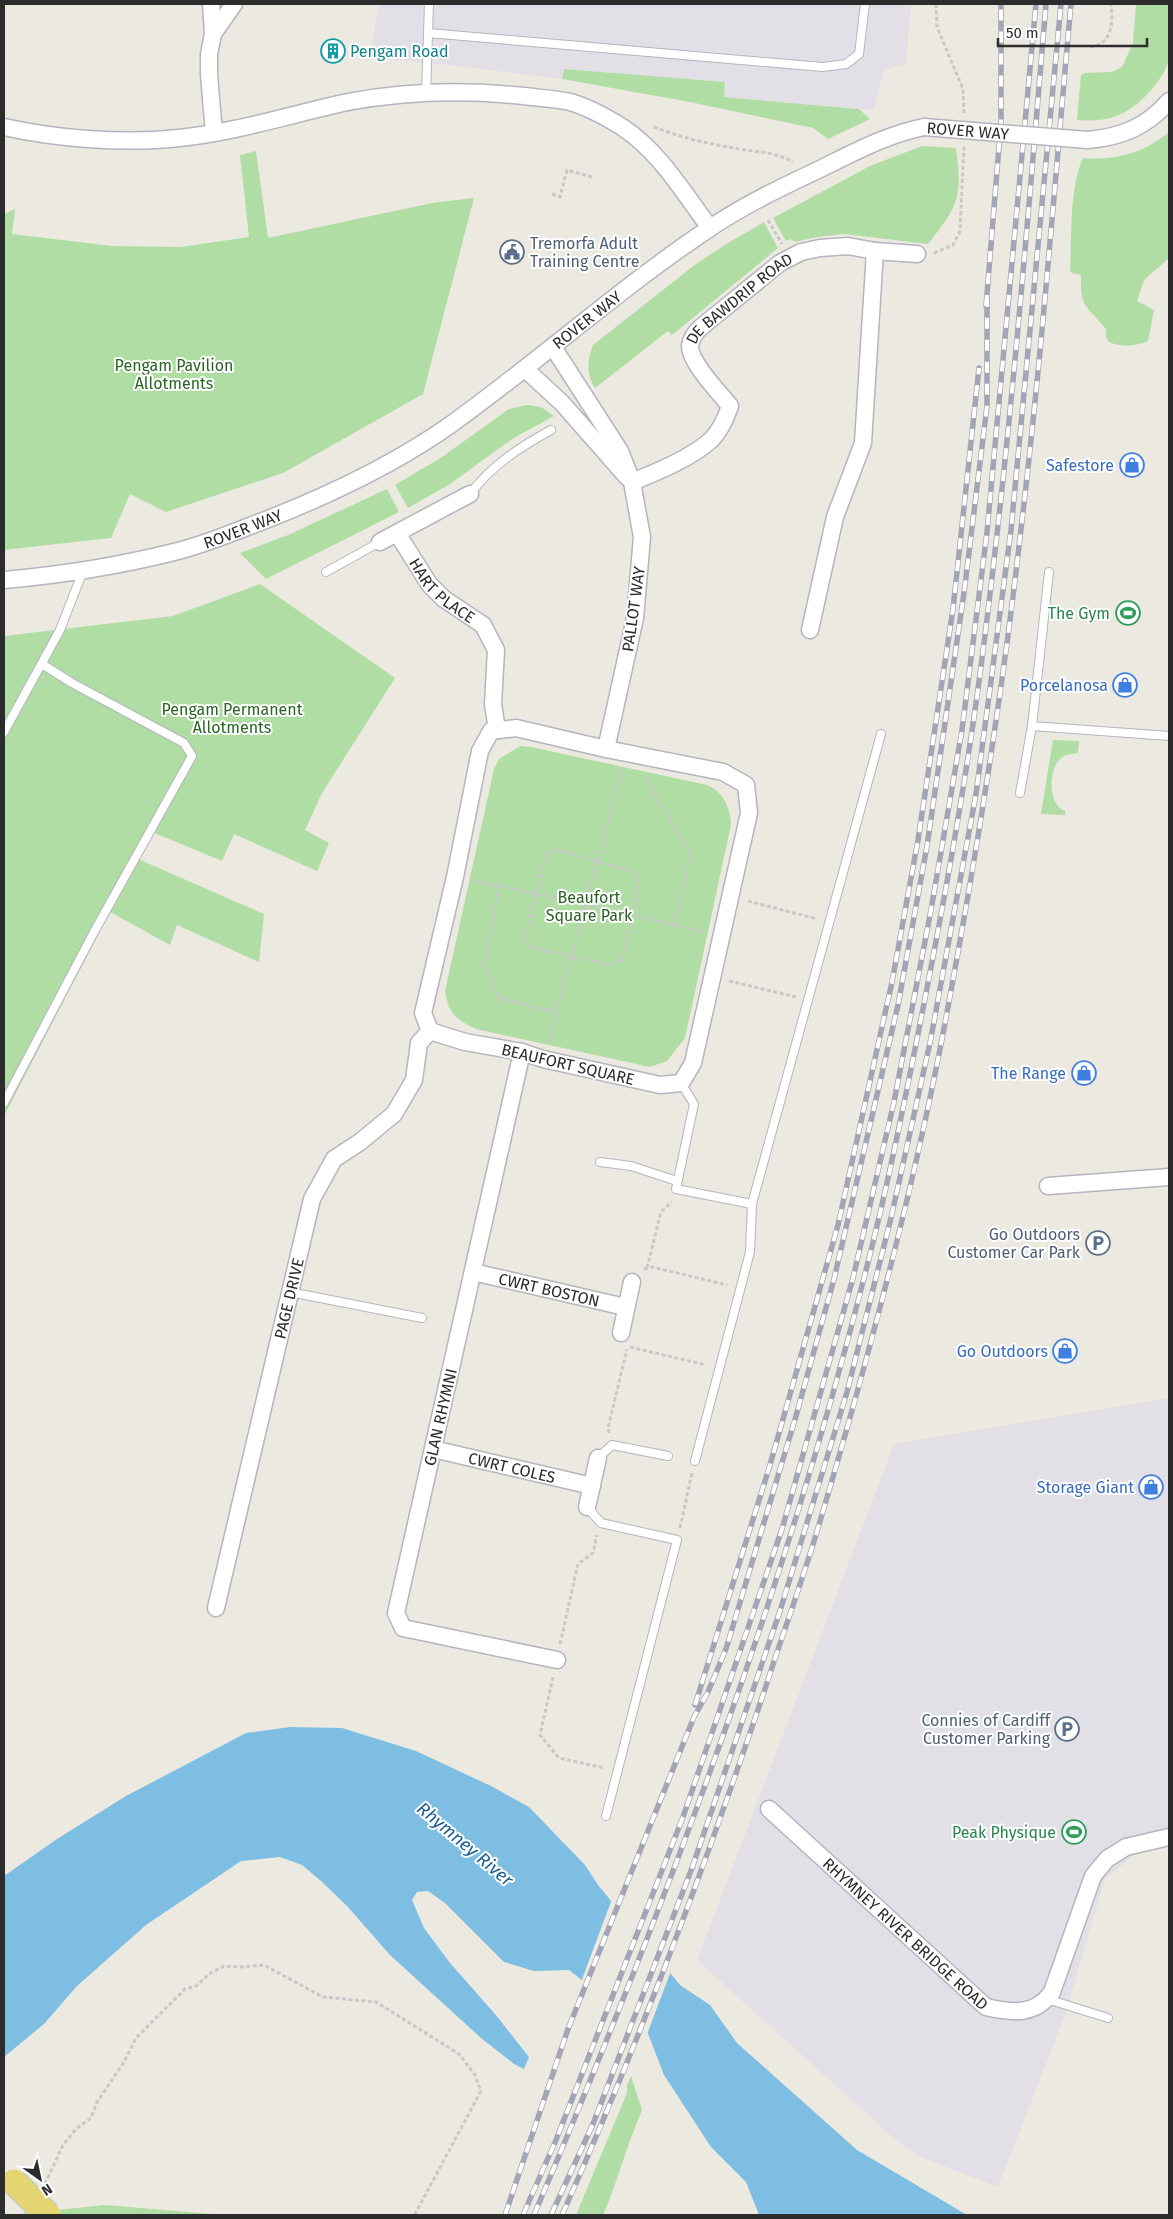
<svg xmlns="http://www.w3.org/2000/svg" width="1173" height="2219" font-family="'Fira Sans',sans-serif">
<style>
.industrial{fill:#e2e0e6}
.green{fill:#b0dda3}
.water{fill:#7fbee3}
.pier{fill:#ece9e0}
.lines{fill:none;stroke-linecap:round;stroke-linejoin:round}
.lane-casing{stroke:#b4b5be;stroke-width:10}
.street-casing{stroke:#b4b5be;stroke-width:19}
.path{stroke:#c8c8c8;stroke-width:3;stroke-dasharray:4 2.5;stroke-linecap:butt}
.lane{stroke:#fff;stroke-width:8}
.street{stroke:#fff;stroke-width:16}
.rail-casing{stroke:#a3a4b5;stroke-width:5.5}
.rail{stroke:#fff;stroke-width:4;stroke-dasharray:11;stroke-linecap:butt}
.street-bridge-casing{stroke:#b4b5be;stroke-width:19;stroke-linecap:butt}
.primary-bridge-casing{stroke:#c8c8c8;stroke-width:28;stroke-linecap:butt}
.street-bridge{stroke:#fff;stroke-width:16}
.primary-bridge{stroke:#e3d56f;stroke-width:25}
.labels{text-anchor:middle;stroke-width:4;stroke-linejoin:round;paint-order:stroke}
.culture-label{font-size:16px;fill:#0d838f;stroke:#fff;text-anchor:start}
.street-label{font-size:16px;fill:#2c2c2c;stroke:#fff}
.service-label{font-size:16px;fill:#4e5e75;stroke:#fff;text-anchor:end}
.park-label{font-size:16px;fill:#296422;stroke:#fff}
.shop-label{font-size:16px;fill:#366cbe;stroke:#fff;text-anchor:end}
.leisure-label{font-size:16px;fill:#27864d;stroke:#fff;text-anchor:end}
.water-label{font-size:18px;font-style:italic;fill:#1b5c92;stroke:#fff}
</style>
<rect width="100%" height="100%" fill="#ece9e0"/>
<g class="industrial">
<path d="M379,4H911L906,64L884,70L874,109H863L724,97L725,82L564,69L562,79L450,65L369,58Z"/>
<path d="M1169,1398V1827L1105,1879L1065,2015L998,2187L918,2156L890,2135L697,1960L894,1444Z"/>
</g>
<g class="green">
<path d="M1136,4H1169C1169,21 1172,42 1169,58C1167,70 1159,80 1152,89C1130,114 1111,123 1077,120L1081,75L1084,73L1112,72L1122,67L1133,43Z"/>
<path d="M564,69L725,82L724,97L859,109L870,119L828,139L813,128L690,102L562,79Z"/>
<path d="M1169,132V258L1144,280L1137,301L1154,310L1148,341C1134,346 1124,348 1109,342L1106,336V329C1086,305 1080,308 1081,275L1070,272C1072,237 1069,189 1083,158C1115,161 1144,153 1169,132Z"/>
<path d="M922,146L956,148C963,198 958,206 928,244L844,234L817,237L795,242L791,239L786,241L773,218L870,166Z"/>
<path d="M256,151L268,238L432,203L474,198L423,394L283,473L166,512L130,494L111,538L4,550V214L15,209L12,234L112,246L181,247L249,237L240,155Z"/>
<path d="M764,222L778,248L672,335L668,331L595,388C586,373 587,361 593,345L696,264L728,243Z"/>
<path d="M527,405L541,407L554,416L512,439L450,484L408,508L395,485L442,457L509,409Z"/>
<path d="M387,489L399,512L266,579L240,553L288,535Z"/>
<path d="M260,584L395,678L322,793L305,830L329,843L317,871L234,834L222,861L152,832L138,859L264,914L259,962L177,925L170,945L110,912L4,1116V636L173,616Z"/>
<path d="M1053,740L1079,741L1078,753C1071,754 1065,754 1060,759C1048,771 1048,805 1065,811V815L1041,814Z"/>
<path d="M520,746L531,747L707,785C724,792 730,808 731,825L685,1038L667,1061L650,1067L476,1029C455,1019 449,1014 445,991L494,769L499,759Z"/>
<path d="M631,2076L642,2110C627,2144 618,2181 603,2215H576L627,2093V2085Z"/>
<path d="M105,2205L224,2215H9Z"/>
</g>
<path class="water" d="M290,1727L342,1728L416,1751L491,1786L529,1807L585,1865L598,1885L680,1985L710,2005L737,2043L857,2150L967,2215H759L746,2182L711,2147L664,2075L647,2031L569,1970L534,1971L504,1962L445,1903L428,1891L417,1892L412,1900L424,1928L450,1963L495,2014L529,2057L524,2069L514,2064L481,2038L390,1955L347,1906L321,1881L302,1865L280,1857L241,1861L146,1925L77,1986L44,2024L4,2057V1876L57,1839L126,1796L246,1733Z"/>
<path class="pier" d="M612,1899L671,1971L646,2037L645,2033L581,1982Z"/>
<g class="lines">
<g class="lane-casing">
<g id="lane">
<path d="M428,33L823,67L846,64L859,54L865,4"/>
<path d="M426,93L429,4"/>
<path d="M470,494C492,465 520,447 551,430"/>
<path d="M326,572L380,542"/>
<path d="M1032,726L1049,572"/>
<path d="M4,732L60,630L83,571"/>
<path d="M1020,793L1032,726L1169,736"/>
<path d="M681,1083L694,1104L676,1189L752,1204"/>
<path d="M4,1103L94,932L192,756L184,743L72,683L42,664"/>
<path d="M600,1162L631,1166L677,1181"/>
<path d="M290,1292L422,1318"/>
<path d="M598,1458L612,1445L668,1456"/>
<path d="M695,1461L750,1252L752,1204L881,734"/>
<path d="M587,1507L601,1523L677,1540L606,1816"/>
<path d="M1047,1999L1108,2018"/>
</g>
</g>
<g class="street-casing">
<g id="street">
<path d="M211,4L213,34L209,54V75L214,133"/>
<path d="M213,34L234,4"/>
<path d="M4,127C58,139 124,144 179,138C237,132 292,114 348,102C406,91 466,90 524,96C539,98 556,99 570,102C588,107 606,117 622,127C660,152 683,192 710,228"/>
<path d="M1088,140C1121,137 1147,127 1169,101"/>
<path d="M553,347L620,451L632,482L642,537L635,618L606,749L723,772L746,785L749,813L693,1063L681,1083L660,1085L543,1059L522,1052L465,1042L430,1031L423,1013L455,877L480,751L491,731L516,728L606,749"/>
<path d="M525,369L562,403L627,477"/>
<path id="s1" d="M632,482C657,472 691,458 711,440C721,430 726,418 730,406C719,392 690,363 690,346C691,338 695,333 700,328L780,263L801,252L820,248L848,246L875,251L917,254"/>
<path id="s2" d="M397,533L429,584L444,599L483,625L496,650L493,704L497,730"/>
<path d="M380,542L470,494"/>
<path id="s3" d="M4,580C61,575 118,566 174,552C204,545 234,532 263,521C330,495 394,465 453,423C539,361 619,289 707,230C742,206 780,188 818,170C853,153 885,135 924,127"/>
<path d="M810,630L835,517L863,443L875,251"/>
<path d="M522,1052L396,1613L403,1628L557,1660"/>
<path d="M1048,1186L1169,1177"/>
<path id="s4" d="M473,1272L625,1307"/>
<path d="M621,1333L632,1282"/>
<path id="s5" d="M433,1449L592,1486"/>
<path d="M587,1507L598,1458"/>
<path id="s6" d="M216,1608L312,1199L334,1159L360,1142L394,1114L414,1080L419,1043L430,1031"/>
<path id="s7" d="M769,1809L986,2007C1012,2013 1035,2016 1052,1992L1093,1876L1107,1859L1126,1847L1169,1837"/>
</g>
</g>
<g class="path">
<path d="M936,4L937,27L963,89L964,113"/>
<path d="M1090,47C1113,45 1113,21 1111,4"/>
<path d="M654,127C679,137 706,143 733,148C753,152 775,151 793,162"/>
<path d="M552,194L560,197L567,170L592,177"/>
<path d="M768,220L782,244"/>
<path d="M934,253L953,245L960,231L964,146"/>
<path d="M648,775L647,783L691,852L674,925"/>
<path d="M473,881L535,893L526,939L532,948L612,965L623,958L639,879L634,872L558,850L547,855L535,893C591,906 648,919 705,932"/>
<path d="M499,886L484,965L499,998L557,1013"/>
<path d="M748,901L817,919"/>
<path d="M729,981L796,997"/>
<path d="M548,1042L622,771"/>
<path d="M647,1268L661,1212L672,1202"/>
<path d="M644,1269L652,1267L727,1285"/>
<path d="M630,1347L706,1365"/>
<path d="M609,1433L608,1428L627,1349"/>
<path d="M680,1528L692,1473"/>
<path d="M560,1644L578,1564L593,1553L597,1535"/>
<path d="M553,1677L540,1735L559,1758L605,1768"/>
<path d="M45,2184L63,2145L77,2128L91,2118L97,2102L124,2062L136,2038L185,1989L196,1986L209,1974L224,1966L242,1967L264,1965L323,1997L376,2002L459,2054L475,2075L481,2091L415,2214L412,2215"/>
</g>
<use href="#lane" class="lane"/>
<use href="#street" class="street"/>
<g class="rail-casing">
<g id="rail">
<path d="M986,306L1001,122V4"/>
<path d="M695,1705L770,1465L838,1225L892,982L918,840L953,609L979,368"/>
<path d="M505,2215L568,2029L694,1717L708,1692L726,1649L796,1416L834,1279L898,1005L927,846L964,593L987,406V299"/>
<path d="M523,2215L556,2140L683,1817L782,1529L853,1278L894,1102L931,910L962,730L987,532L1036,4"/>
<path d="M534,2215C670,1895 794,1568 876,1230C896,1148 912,1065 928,983C950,870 970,757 984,643C1011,431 1028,217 1046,4"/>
<path d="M551,2215L593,2124L692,1868L780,1611L847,1392L891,1218L930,1043L976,794L1011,530L1061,4"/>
<path d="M562,2215C640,2040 707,1862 768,1680C784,1630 803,1579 818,1528C866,1367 910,1204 942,1039C974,870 1002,700 1021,529C1042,354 1055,179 1071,4"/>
</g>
</g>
<use href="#rail" class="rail"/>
<g class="street-bridge-casing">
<g id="street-bridge">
<path id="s8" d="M924,127L1088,140"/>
</g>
</g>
<g class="primary-bridge-casing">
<path id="primary-bridge" d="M14,2182L48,2215"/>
</g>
<use href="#street-bridge" class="street-bridge"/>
<use href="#primary-bridge" class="primary-bridge"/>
</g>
<defs>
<g id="building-ring" transform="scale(1.25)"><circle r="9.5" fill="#fff" stroke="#0f9aa8" stroke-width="1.5"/><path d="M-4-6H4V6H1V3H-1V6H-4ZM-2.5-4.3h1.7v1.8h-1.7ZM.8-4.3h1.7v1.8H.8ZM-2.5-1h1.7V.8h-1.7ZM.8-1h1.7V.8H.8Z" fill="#0f9aa8"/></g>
<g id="civic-ring" transform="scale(1.25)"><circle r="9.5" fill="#fff" stroke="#5c6f8a" stroke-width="1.5"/><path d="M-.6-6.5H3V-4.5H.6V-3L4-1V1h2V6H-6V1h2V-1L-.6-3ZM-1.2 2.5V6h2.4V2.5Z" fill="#5c6f8a"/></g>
<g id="shop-ring" transform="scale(1.25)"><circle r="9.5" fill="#fff" stroke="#3f7fe0" stroke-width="1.5"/><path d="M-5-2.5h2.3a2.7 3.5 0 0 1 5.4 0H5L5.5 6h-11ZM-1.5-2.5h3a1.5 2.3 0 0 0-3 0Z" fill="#3f7fe0"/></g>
<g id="stadium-ring" transform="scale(1.25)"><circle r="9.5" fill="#fff" stroke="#2e9e5b" stroke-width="1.5"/><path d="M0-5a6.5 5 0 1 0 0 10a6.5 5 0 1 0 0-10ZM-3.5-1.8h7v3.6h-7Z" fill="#2e9e5b"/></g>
<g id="parking-ring" transform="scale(1.25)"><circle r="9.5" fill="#fff" stroke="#5c6f8a" stroke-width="1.5"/><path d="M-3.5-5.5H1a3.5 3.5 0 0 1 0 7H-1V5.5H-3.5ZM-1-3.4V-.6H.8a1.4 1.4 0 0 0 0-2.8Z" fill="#5c6f8a"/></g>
</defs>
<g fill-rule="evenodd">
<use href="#building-ring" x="333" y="51"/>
<use href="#civic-ring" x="512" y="252"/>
<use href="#shop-ring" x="1132" y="465"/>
<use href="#stadium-ring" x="1128" y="613"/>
<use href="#shop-ring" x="1125" y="685"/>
<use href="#shop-ring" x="1084" y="1073"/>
<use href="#parking-ring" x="1098" y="1243"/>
<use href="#shop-ring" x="1065" y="1351"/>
<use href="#shop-ring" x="1151" y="1487"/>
<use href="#parking-ring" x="1067" y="1729"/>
<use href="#stadium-ring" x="1074" y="1832"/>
</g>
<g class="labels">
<g class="culture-label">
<text x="350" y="57">Pengam Road</text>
</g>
<g class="street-label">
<text dy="6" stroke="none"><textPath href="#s8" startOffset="44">ROVER WAY</textPath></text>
<text dy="6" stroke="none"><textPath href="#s1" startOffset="272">DE BAWDRIP ROAD</textPath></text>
<text dy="6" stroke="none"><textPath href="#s3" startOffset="650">ROVER WAY</textPath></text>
<text dy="6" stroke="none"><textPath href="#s3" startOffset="245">ROVER WAY</textPath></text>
<text dy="6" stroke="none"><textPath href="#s2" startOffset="74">HART PLACE</textPath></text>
<text transform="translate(633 609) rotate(-82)" y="6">PALLOT WAY</text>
<text transform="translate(568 1064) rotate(13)" y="6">BEAUFORT SQUARE</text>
<text dy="6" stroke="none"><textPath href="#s4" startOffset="78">CWRT BOSTON</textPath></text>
<text dy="6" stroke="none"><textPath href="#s6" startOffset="318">PAGE DRIVE</textPath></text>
<text transform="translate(440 1417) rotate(-77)" y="6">GLAN RHYMNI</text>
<text dy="6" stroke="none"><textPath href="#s5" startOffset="81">CWRT COLES</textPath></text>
<text dy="6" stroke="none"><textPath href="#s7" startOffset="185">RHYMNEY RIVER BRIDGE ROAD</textPath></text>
</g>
<g class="service-label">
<text x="530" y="249" text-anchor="start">Tremorfa Adult<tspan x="530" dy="18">Training Centre</tspan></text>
<text x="1080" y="1240">Go Outdoors<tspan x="1080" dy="18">Customer Car Park</tspan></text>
<text x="1050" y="1726">Connies of Cardiff<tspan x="1050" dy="18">Customer Parking</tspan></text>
</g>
<g class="park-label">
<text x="174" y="371">Pengam Pavilion<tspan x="174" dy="18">Allotments</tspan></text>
<text x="232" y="715">Pengam Permanent<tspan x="232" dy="18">Allotments</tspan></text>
<text x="589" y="903">Beaufort<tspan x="589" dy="18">Square Park</tspan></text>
</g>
<g class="shop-label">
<text x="1114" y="471">Safestore</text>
<text x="1108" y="691">Porcelanosa</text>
<text x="1066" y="1079">The Range</text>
<text x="1048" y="1357">Go Outdoors</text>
<text x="1134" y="1493">Storage Giant</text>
</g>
<g class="leisure-label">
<text x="1110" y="619">The Gym</text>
<text x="1056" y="1838">Peak Physique</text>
</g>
<g class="water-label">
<text transform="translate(465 1844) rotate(40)" y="6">Rhymney River</text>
</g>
</g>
<rect width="1173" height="2219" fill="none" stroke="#2c2c2c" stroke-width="10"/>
<g transform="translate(40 2179) rotate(147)" stroke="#ffffff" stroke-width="4" paint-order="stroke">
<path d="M0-4L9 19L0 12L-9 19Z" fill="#2c2c2c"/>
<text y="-8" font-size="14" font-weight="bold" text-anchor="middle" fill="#2c2c2c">N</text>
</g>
<path d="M998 38v8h149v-8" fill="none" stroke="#2c2c2c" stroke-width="2.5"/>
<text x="1006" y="38" font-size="15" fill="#2c2c2c" stroke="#ffffff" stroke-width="4" paint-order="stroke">50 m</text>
</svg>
